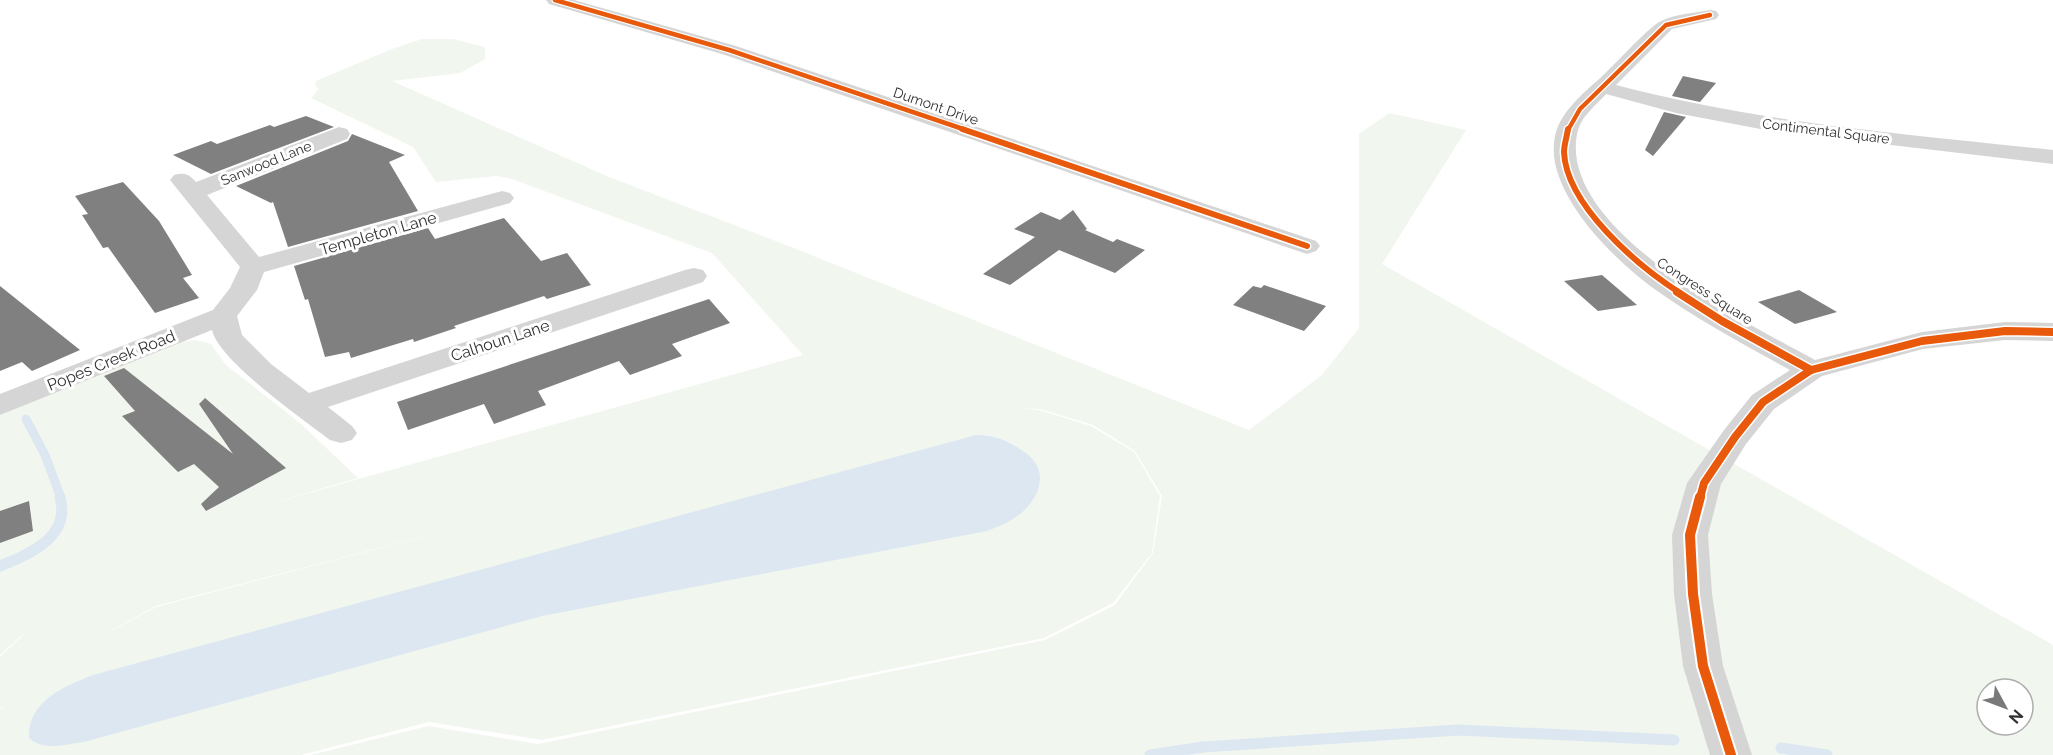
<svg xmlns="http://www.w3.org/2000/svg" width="2053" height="755" font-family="Raleway,sans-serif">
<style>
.green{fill:#f1f6ee;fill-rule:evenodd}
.water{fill:#dce7f2}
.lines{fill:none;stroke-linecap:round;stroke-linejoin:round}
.stream-far1{stroke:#dce7f2;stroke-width:9}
.stream{stroke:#dce7f2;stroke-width:11}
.building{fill:#808080}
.street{fill:#d5d5d5;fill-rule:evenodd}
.cycleway-far3-casing{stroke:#fff;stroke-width:7}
.cycleway-far2-casing{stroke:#fff;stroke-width:9}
.cycleway-far1-casing{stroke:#fff;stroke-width:11}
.cycleway-casing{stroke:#fff;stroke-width:14}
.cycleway-far3{stroke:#e8590c;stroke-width:4.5}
.cycleway-far2{stroke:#e8590c;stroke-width:6}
.cycleway-far1{stroke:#e8590c;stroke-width:8}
.cycleway{stroke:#e8590c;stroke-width:10}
.labels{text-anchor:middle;stroke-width:6;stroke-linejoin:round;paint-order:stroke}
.far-street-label{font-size:14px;fill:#313131;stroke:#fff}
.street-label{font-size:16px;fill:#313131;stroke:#fff}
</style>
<rect width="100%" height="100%" fill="#fff"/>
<path class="green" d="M422,39H453L485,47V59L460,73L392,81L609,177L791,247L1249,430L1322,375L1359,328V134L1389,113L1466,130L1382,264L2053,645V755H311L428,726L538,744L1045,640L1115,605L1153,553L1162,496L1135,451L1093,425L1040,409L1024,408L1039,410L1091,426L1134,452L1160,496L1152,553L1113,603L1044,638L542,740L429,722L301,755H0V710L7,704L0,709V657L39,620L0,655V415L175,343L196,340L211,344L226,365L300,423L358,478L251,509L803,355L712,253L509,178L496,176L436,182L413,147L311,98L319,89L315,85L316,81L392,49ZM518,512L156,607L69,653L156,606ZM1987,689H2023V725H1987Z"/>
<path class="water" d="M976,435C993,435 1006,440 1020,449C1053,468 1041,501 1013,519C1005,524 996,527 987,531L542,616L84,742C65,744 45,752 29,738C28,701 63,687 93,675Z"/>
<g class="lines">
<path class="stream-far1" d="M26,419L45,455L61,498"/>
<g class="stream">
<path d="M0,566C31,554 71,536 60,497"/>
<path d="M1781,748L1827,755"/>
<path d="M1150,755L1203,747L1458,730L1674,740"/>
</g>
</g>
<g class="building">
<path d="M1683,76L1716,83L1700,102L1672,96Z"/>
<path d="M1664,112L1686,117L1653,156L1645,150Z"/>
<path d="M306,116L334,127L211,174L173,155L211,141L217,144L270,125L274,127Z"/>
<path d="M352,134L405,155L389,162L418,211L288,247L273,202L271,203L236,186L348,141Z"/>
<path d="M123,182L159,221L192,275L183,278L199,298L155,313L108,247L103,248L82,215L88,214L75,196Z"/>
<path d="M1073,210L1087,229L1085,230L1113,242L1117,239L1145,250L1115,273L1059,250L1010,285L983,274L1035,237L1014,229L1041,212L1060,220Z"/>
<path d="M504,218L541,261L567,253L591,285L547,299L544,296L454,326L456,328L414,342L413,339L351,358L349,352L325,357L308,299L305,300L294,266L428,228L435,239Z"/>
<path d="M1602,275L1637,305L1598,311L1564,281Z"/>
<path d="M1264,285L1326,306L1304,331L1233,305L1253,286L1261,288Z"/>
<path d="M0,286L80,350L32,371L22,362L0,371Z"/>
<path d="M1799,290L1837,312L1795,324L1758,302Z"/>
<path d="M709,299L730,323L672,344L682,356L630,375L619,361L538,391L546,405L494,424L484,404L408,430L397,402Z"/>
<path d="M124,368L233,454L199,404L205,398L286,468L206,511L201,504L219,487L194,464L178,472L122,416L135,411L104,376Z"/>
<path d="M29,501L33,531L0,543V511Z"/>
</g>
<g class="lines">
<g class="street">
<path d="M546,0H574L736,46L1316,241L1320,246L1316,251L1307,254L1298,251L722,54L549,4Z"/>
<path d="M1710,10L1716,11L1719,15L1716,19L1672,29L1616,85C1760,123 1906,134 2053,150V164L1771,131L1676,113L1606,94C1596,105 1582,116 1578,130C1553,227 1747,323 1815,360L1922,332L2005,322L2053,323V341L2005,340L1923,349L1822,376L1774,409L1746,444L1721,484L1708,535L1712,594L1723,666L1752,755H1710L1683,666L1674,594L1672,535L1687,483L1724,430L1752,395L1790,370C1743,344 1696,319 1653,288C1612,258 1537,185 1557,129C1564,110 1583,93 1598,80C1612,68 1648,27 1661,21C1675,14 1695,13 1710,10Z"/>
<path d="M339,127L347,129L350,134L347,139L207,195L259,257L502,191L510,193L514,198L510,203L264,272L257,290L237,316L242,335L271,364L309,393L685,270L694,268L703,270L707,276L703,282L328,407L352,426L357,433L352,440L341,443L330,440C303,419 219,361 212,330L0,415V394L213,310L230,288L240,267L174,185L170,180L174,175C185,172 189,174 196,182Z"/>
</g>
<g class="cycleway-far3-casing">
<g id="cycleway-far3">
<path d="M555,0L729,50L966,130"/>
<path d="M1568,130L1580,109L1666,25L1710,15"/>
</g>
</g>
<g class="cycleway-far2-casing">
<g id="cycleway-far2">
<path d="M962,129L1307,246"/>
<path d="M1568,129C1567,136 1564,145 1564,152C1566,205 1638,266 1680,293"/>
</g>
</g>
<g class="cycleway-far1-casing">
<g id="cycleway-far1">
<path d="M1677,292L1722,321L1811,370"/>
<path d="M1700,498L1704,483L1735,437L1763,402L1811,370L1922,341L2005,331L2053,332"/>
</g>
</g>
<g class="cycleway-casing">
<path id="cycleway" d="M1700,497L1690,535L1693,594L1703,666L1731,755"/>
</g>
<use href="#cycleway-far3" class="cycleway-far3"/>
<use href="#cycleway-far2" class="cycleway-far2"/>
<use href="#cycleway-far1" class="cycleway-far1"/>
<use href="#cycleway" class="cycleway"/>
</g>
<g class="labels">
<g class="far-street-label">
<text transform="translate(936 106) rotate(19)" y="5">Dumont Drive</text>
<text transform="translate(1826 131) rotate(7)" y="5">Contimental Square</text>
<text transform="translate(266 163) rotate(-22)" y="5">Sanwood Lane</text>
<text transform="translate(1705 291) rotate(33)" y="5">Congress Square</text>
</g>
<g class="street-label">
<text transform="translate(378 233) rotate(-16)" y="6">Templeton Lane</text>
<text transform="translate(500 340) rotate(-18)" y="6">Calhoun Lane</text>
<text transform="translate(111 360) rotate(-22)" y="6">Popes Creek Road</text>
</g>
</g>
<g transform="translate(2005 707) rotate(131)"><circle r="28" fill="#ffffff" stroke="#adadad" stroke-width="1.5"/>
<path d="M0-4.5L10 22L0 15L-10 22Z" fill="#797979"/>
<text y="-9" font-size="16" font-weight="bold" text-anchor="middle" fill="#313131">N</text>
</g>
</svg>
